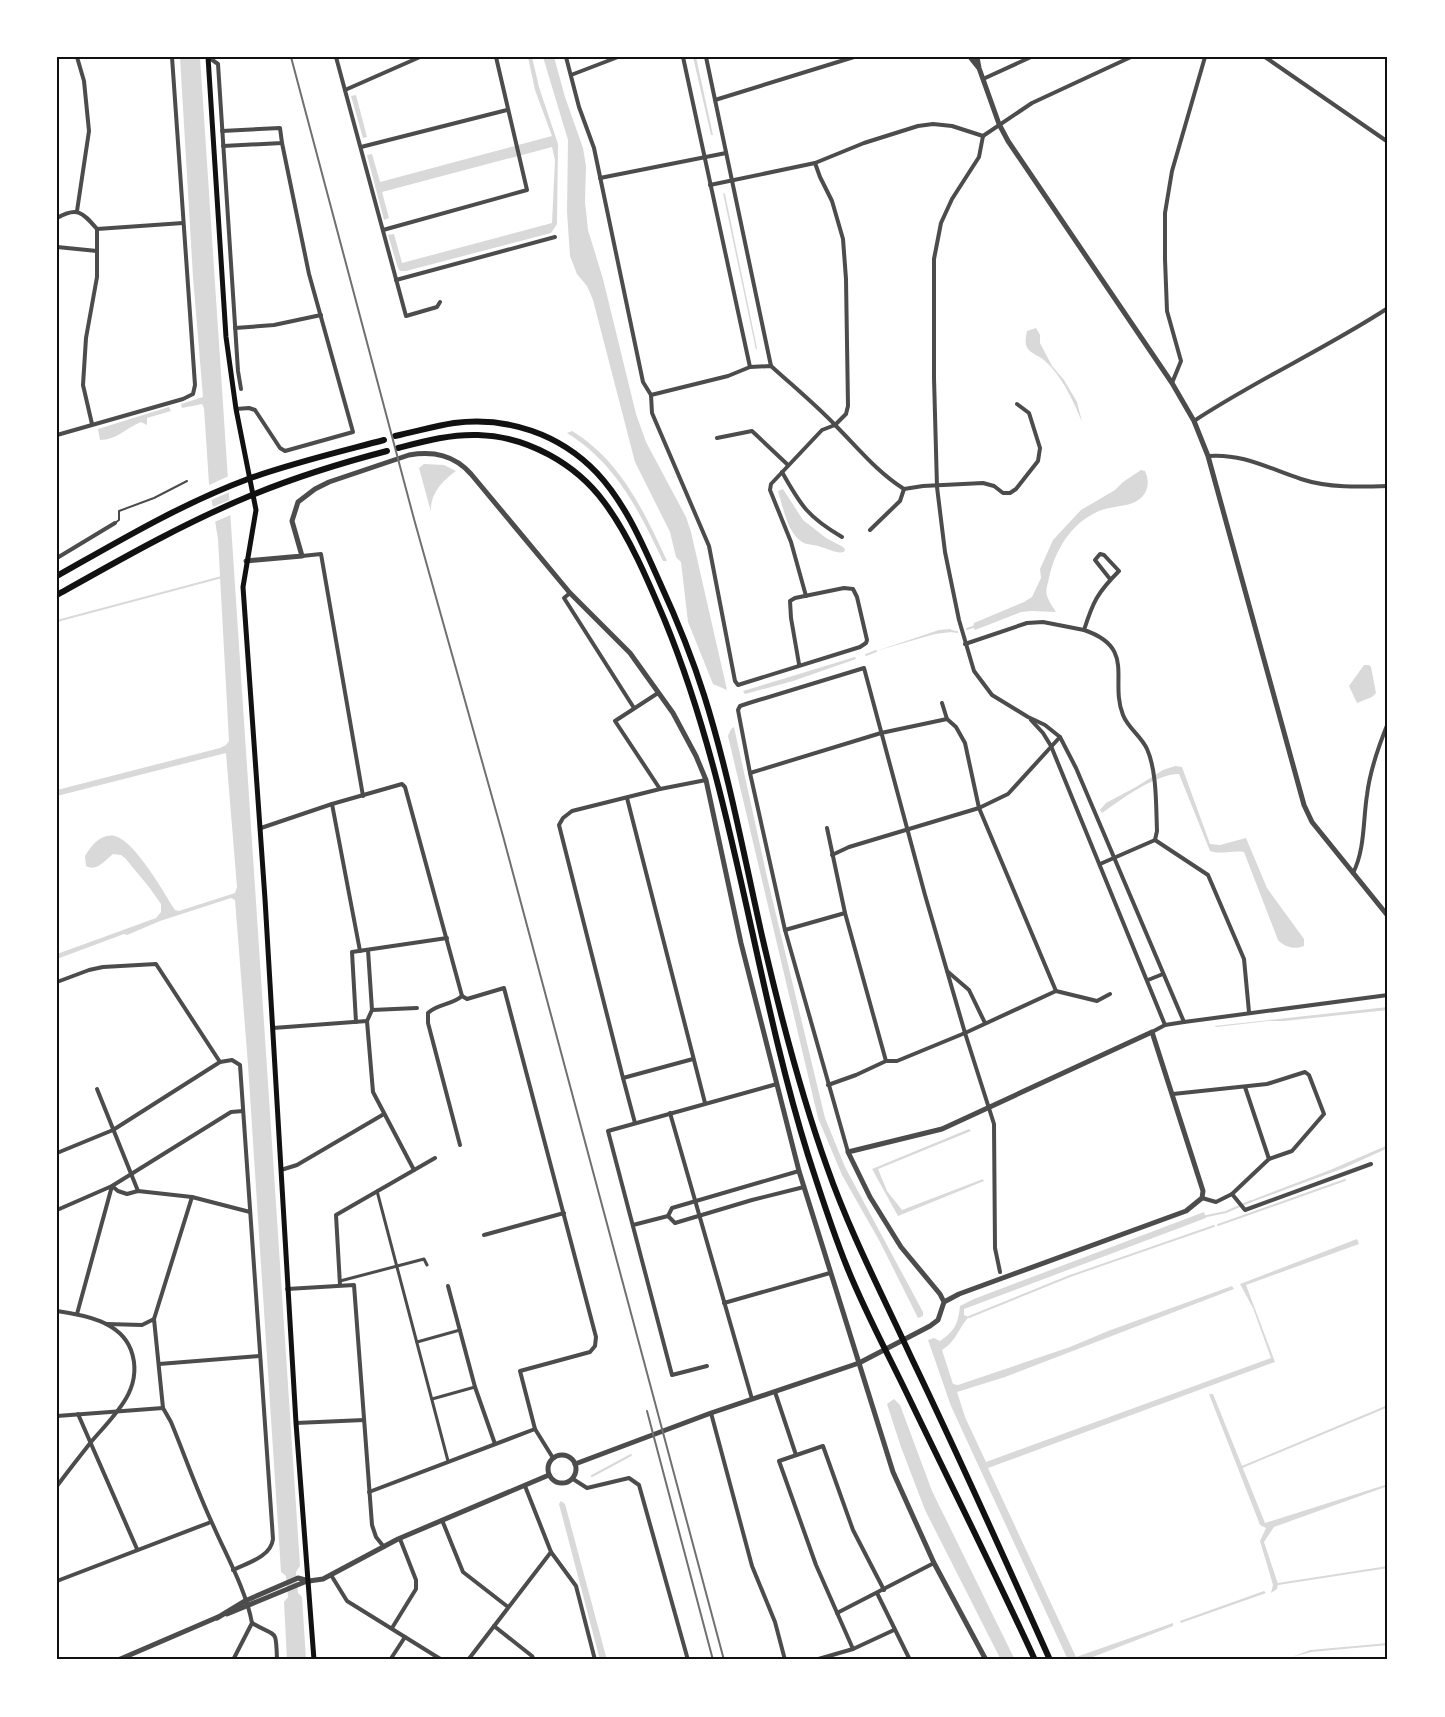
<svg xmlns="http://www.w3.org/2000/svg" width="1445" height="1717" font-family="'Varela Round',sans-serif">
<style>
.water{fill:#d9d9d9}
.pier{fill:#fff}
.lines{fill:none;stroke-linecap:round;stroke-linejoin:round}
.stream{stroke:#d9d9d9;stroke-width:2}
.service{stroke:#4c4c4c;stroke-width:2}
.pedestrian{stroke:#4c4c4c;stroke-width:3}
.minor{stroke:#4c4c4c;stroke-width:4}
.tertiary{stroke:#4c4c4c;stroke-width:5}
.secondary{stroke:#111;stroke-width:5}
.primary{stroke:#111;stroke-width:6}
.rail{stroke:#707070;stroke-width:2}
.neatline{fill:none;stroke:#111;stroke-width:2}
</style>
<rect width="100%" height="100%" fill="#fff"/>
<g class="water">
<path d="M180,57H200L300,1566L296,1572L298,1593L302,1597L306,1660H287L284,1602L288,1597L286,1576L281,1572L248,1065L235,900L231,898L160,921L127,935L124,934L57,959V954L156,918L161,912V904L149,887L125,858L121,855L113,854C105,860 97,872 86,866L85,856C91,846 101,833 115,836C135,841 164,893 175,910L179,911L235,893L237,887L226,753L57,796V790L220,748L226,745L229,741L218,539L209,484L204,408L202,404L182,408L181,404L203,397L193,277Z"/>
<path d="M528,57H532L539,87L558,144L557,224L551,233L406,271H400L398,268L388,235L394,234L402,263L552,223L555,160L552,147L382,192L389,218L384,220L367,155L372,154L380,182L552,136L535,90Z"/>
<path d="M543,57H554L565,97L583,148L586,166L585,202L588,230L603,279L636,414L646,442L686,517L691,532L727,690L713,684L688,622L681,562L676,557L670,532L635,462L593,300L587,286L577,274L570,256L567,212L568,140Z"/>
<path d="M693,57H696L713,135H711Z"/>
<path d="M356,95L367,137L363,138L351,96Z"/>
<path d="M723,193L725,194L757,348L756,350Z"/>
<path d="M1036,328L1040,335V343L1052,366L1064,380L1077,402L1082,422C1073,400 1062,376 1044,360C1039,356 1032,354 1028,349C1024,343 1026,337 1027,331Z"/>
<path d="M169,407L171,411L147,418V425L141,422C126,428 117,440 100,440L98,429Z"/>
<path d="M572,431C620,460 644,511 667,561H663C639,511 616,463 567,433Z"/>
<path d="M424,464L444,465L456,471C442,481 430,494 431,512L419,468Z"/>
<path d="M1141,470L1145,471C1149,479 1149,490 1142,497C1131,508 1113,505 1099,511C1071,523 1055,550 1049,578C1048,584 1045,590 1047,596C1049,602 1053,607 1056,612L1032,611L1021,612L975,630L973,627L974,623L1024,602L1032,597L1041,578L1040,569L1053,540L1081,510L1115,490L1123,482Z"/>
<path d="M783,489L803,520L826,538L843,547L845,549L844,552C837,554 829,549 821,547C816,545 812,545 807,544C789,539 784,510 779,495L778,491Z"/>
<path d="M951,629L952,632L935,634L876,651L939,630Z"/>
<path d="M855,657L856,659L793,681L745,694L743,691Z"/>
<path d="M1364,665H1369L1371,667L1376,693L1372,697L1357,703L1349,686Z"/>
<path d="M734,727L767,877L825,1118L845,1167L923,1312V1316L918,1318L880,1242L842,1175L818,1118L728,736L731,729Z"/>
<path d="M1175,766L1182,767L1210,844L1220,845L1246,838L1267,888L1304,939V946C1295,950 1284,947 1278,940L1244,852C1233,850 1221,855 1210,851L1179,774C1155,774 1122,799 1102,813L1100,810L1106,803L1136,787L1163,770Z"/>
<path d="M1388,1007V1010L1284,1021H1268L1217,1027L1214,1026Z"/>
<path d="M969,1129L971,1131L878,1169L887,1191L902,1210L983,1179L984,1181L898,1216L872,1169Z"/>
<path d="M1388,1145V1148L1344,1168L1249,1203L1248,1202L1257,1198L1330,1170Z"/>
<path d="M1204,1212L1206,1218L964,1309V1315L969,1317C958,1328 957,1341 942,1350L953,1384L958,1385L1070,1347L1108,1331L1232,1286L1234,1289L1005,1377L957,1392L965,1417L986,1462L1271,1358L1253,1308L1240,1284L1357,1239L1359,1244L1246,1285L1275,1362L988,1468L1076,1657L1173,1623V1626L1085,1660H1068L951,1406L928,1340L934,1338L940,1341C956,1330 958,1323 960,1306L974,1299Z"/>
<path d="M1209,1394H1213L1265,1523L1388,1484V1486L1274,1527L1264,1542L1278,1584L1277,1589L1271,1593L1273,1585L1260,1541L1266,1528L1260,1525Z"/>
<path d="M894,1399L900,1405L932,1491L1015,1660H1001L925,1510L901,1447L887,1404Z"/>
<path d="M561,1501L565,1504L607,1660H600L559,1504Z"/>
<path d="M1264,1591L1266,1593L1181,1623L1180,1621Z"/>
<path d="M1388,1643V1645L1311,1652L1292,1657L1310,1650Z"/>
</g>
<g class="pier">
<path d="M231,475L232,491L209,501L207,486Z"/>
<path d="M232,499L233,514L212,523L210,508Z"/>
</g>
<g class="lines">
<g class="stream">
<path d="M57,621L222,577"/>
<path d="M967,629L973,627"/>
<path d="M951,631L957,632"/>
<path d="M866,655L876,651"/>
<path d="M1202,1217L1226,1212L1251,1201"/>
<path d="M1218,1225L1345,1180"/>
<path d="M969,1317L1070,1276L1214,1226"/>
<path d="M1242,1467L1388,1406"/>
<path d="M592,1476L631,1455"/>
<path d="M1278,1584L1388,1567"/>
</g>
<path class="service" d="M115,523L119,520V511L154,498L187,481"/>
<g class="pedestrian">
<path d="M377,1191L448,1461"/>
<path d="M340,1281L424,1259L427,1265"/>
<path d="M417,1342L460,1330"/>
<path d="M432,1399L475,1387"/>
</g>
<g class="minor">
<path d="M77,57L84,81L89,131L77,211"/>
<path d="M208,57L218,64L238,371L241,389"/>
<path d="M336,57L406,316L437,307L440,302"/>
<path d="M566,57L579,107L594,148L643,382L651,395L652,413L709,546L735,681L738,685L860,647L866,643L867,640L857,597L853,589L844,588L795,598L790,601L791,618L799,664"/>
<path d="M683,57L750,367"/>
<path d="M706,57L771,366"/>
<path d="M1265,57L1388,142"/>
<path d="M571,75L618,57"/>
<path d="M983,79L1031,57"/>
<path d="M345,90L420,57"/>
<path d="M715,100L854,57"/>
<path d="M222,131L280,128L282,143L223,146"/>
<path d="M983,136L979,157L952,199L941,223L934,259V378L937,487L945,552L959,620L974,671L992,695L1028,717L1045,725L1060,737L1076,768L1184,1022"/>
<path d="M983,136L1032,103L1131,57"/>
<path d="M361,147L507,110"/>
<path d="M600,178L726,153"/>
<path d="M710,185L815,163L864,143L918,126L933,124L952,126L983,136"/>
<path d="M57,218C78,206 83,213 97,229V251L57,247"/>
<path d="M97,229L183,223"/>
<path d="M383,230L527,190L496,57"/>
<path d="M396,280L555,237"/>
<path d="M235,328L274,325L321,315"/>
<path d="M1172,383L1181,361L1167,311L1165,259V213L1172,171L1205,57"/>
<path d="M651,395L728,376L750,367L771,366C793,386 816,405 836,426C858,448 878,473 904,489L923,486L983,483L994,486L1003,493H1010L1016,489L1038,461L1040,448L1029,413L1017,404"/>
<path d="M236,409L249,408L255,410L280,448L285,451L353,432L309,274L282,143"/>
<path d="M1194,421C1256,380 1325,349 1388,308"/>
<path d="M92,424L83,385L86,338L97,277V251"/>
<path d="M57,435L183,399L193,394L195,385L172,57"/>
<path d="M717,438L752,431L788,465"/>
<path d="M1208,456C1242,453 1270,469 1301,479C1328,488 1360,487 1388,486"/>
<path d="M782,472C801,506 808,517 842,537"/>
<path d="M870,530L900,501L904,489"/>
<path d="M302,556L321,554L363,796"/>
<path d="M57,558L115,523"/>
<path d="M570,593L564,598L634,708"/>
<path d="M806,596L791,542L770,490L771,484L822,430L835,425L846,414L848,406L846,279L843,239L832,201L820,177L815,163"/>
<path d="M1084,630C1137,648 1109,680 1123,715C1128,728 1141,736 1147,749C1157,771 1156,807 1157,831L1155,840L1100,864"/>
<path d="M965,644L1027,623L1043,622L1084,630C1093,602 1097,593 1119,571L1104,555L1100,554L1095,560L1110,579"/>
<path d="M658,693L615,721L660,789"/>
<path d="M942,703L947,719L956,727L965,743L979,808L1056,991"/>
<path d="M1031,720L1043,733L1051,746L1165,1025"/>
<path d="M750,773L881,733L947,719"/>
<path d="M627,798L705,1103"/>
<path d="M332,804L360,951"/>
<path d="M261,828L332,804L402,784L405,787L462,996"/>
<path d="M827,828L845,913L886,1061"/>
<path d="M1155,840L1208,875L1244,959L1249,1012"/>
<path d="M832,855L849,847L979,808L1008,794L1060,737"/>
<path d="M1353,873C1365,850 1363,820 1367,795C1370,770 1379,745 1388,723"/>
<path d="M785,930L845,913"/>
<path d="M368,950L372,1010L367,1021L373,1092L414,1170"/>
<path d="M947,971L969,990L985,1023"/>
<path d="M1148,980L1163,974"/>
<path d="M57,982L89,970L103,967L156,964L220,1062"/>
<path d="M462,996L467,999L504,988L596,1337L595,1346L590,1352L520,1371L535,1429L553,1458"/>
<path d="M372,1010L417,1008"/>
<path d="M356,1022L352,952L447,938"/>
<path d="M273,1028L367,1021"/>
<path d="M1152,1032L1165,1025L1184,1022L1388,995"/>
<path d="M623,1078L559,825L563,818L572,811L660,789L706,780"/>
<path d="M828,1085L856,1075L886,1061H897L965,1033L1056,991L1097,1001L1110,994"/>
<path d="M1245,1087L1269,1159"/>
<path d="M97,1089L138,1191"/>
<path d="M1173,1094L1267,1084L1305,1072L1309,1075L1324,1114L1292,1151L1269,1159L1232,1194L1216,1202L1202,1198"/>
<path d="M670,1113L752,1399"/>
<path d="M635,1123L623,1078L693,1059"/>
<path d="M460,1145L428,1023V1013C437,1004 452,1005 462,996"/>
<path d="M848,1152L785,930L750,773L738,710L740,706L749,703L864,668L925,895L965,1033L994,1124L995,1248L1000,1272"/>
<path d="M57,1153L113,1130L220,1062L232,1060L240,1065L273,1539C271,1557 247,1563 233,1570"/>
<path d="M281,1170L297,1165L384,1114"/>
<path d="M1232,1194L1245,1210L1371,1164"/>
<path d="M57,1210L112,1186L231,1112L243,1111"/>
<path d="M668,1216L675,1223L752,1200L804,1187"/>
<path d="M633,1225L668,1216L672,1208L799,1171"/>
<path d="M484,1235L564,1213"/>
<path d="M340,1285L336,1215L435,1158"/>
<path d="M448,1286L475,1387L495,1444"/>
<path d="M287,1289L354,1285L372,1525L376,1537L384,1547"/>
<path d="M724,1303L830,1273"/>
<path d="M57,1311C84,1315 120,1321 131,1350C145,1389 114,1415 91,1442C80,1456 68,1471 57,1486"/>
<path d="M77,1314L112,1186L118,1191L127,1194L138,1191L192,1197L250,1212"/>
<path d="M154,1319L192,1197"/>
<path d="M107,1324L142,1325L154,1319L163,1408L171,1422C185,1456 197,1491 213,1525C226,1555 246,1590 252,1623"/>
<path d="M159,1364L259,1356"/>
<path d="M707,1366L672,1375L608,1131L777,1084"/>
<path d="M775,1392L796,1455"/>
<path d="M711,1413L752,1566L775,1622L785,1660"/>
<path d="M78,1414L137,1549"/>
<path d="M57,1416L163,1408"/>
<path d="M296,1423L364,1420"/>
<path d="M573,1479L587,1488L629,1478L639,1485L688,1660"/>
<path d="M369,1492L535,1429"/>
<path d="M442,1520L463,1572L508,1607"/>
<path d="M551,1552L576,1586L595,1660"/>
<path d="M331,1575L347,1601L442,1660"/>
<path d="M57,1581L211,1522"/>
<path d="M877,1593L910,1660"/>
<path d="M837,1613L934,1563"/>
<path d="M252,1623C277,1638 276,1627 277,1660"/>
<path d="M494,1626L532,1656L534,1660"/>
<path d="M392,1628L416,1589V1580L400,1539"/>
<path d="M853,1649L816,1565L779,1461L823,1446L853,1530L884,1590"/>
<path d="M233,1660L252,1623"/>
<path d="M390,1660L405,1637"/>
<path d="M468,1660L551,1552L525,1486"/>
<path d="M815,1660L853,1649L894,1630"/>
</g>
<g class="tertiary">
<path d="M970,57L978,67"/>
<path d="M977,57L979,68L999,124L1008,141L1172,383L1194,421L1208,456L1304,805L1312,822L1388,916"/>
<path d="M246,561L302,556L292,521L298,502L315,489L329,482L409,455C434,451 454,455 471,474L570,593L630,653L673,713L696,756L706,780L741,943L799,1171L893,1472L934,1563L986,1660"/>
<circle cx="562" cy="1469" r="14"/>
<path d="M575,1464L711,1413L859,1363L930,1326L938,1320L944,1302L959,1294L1186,1211L1202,1198L1203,1191L1152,1032L942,1129L848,1152L870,1197L901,1247L940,1294L944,1302"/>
<path d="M227,1614L307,1581"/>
<path d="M217,1618L245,1601L298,1578L309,1581L323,1579L398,1539L549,1475"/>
<path d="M118,1660L218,1617"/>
</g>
<path class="secondary" d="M208,57L226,337L236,409L256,510L243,587L265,899L296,1423L314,1660"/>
<g class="primary">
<path d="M395,436C415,432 434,426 454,423C507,416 560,434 597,473C626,504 643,545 660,583C677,620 692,657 704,695C729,774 744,856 762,936C780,1014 800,1092 827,1167C850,1233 883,1296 912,1359C960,1459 1005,1559 1050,1660"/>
<path d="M398,448C425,441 451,434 478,435C527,436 576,464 604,502C629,535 649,583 665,621C735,792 753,979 808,1155C820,1192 832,1230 847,1267C865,1312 889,1356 910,1400C952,1487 995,1573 1035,1660"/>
<path d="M57,576C119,541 181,504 248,479C292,463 339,452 384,440"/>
<path d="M57,595C121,559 184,523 252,495C296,477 341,463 387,451"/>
</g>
<g class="rail">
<path d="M291,57L414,519L503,836L724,1660"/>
<path d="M647,1411L713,1660"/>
</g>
</g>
<rect width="1445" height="1717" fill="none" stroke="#ffffff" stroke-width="117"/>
<rect x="58" y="58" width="1328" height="1600" class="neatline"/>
</svg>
